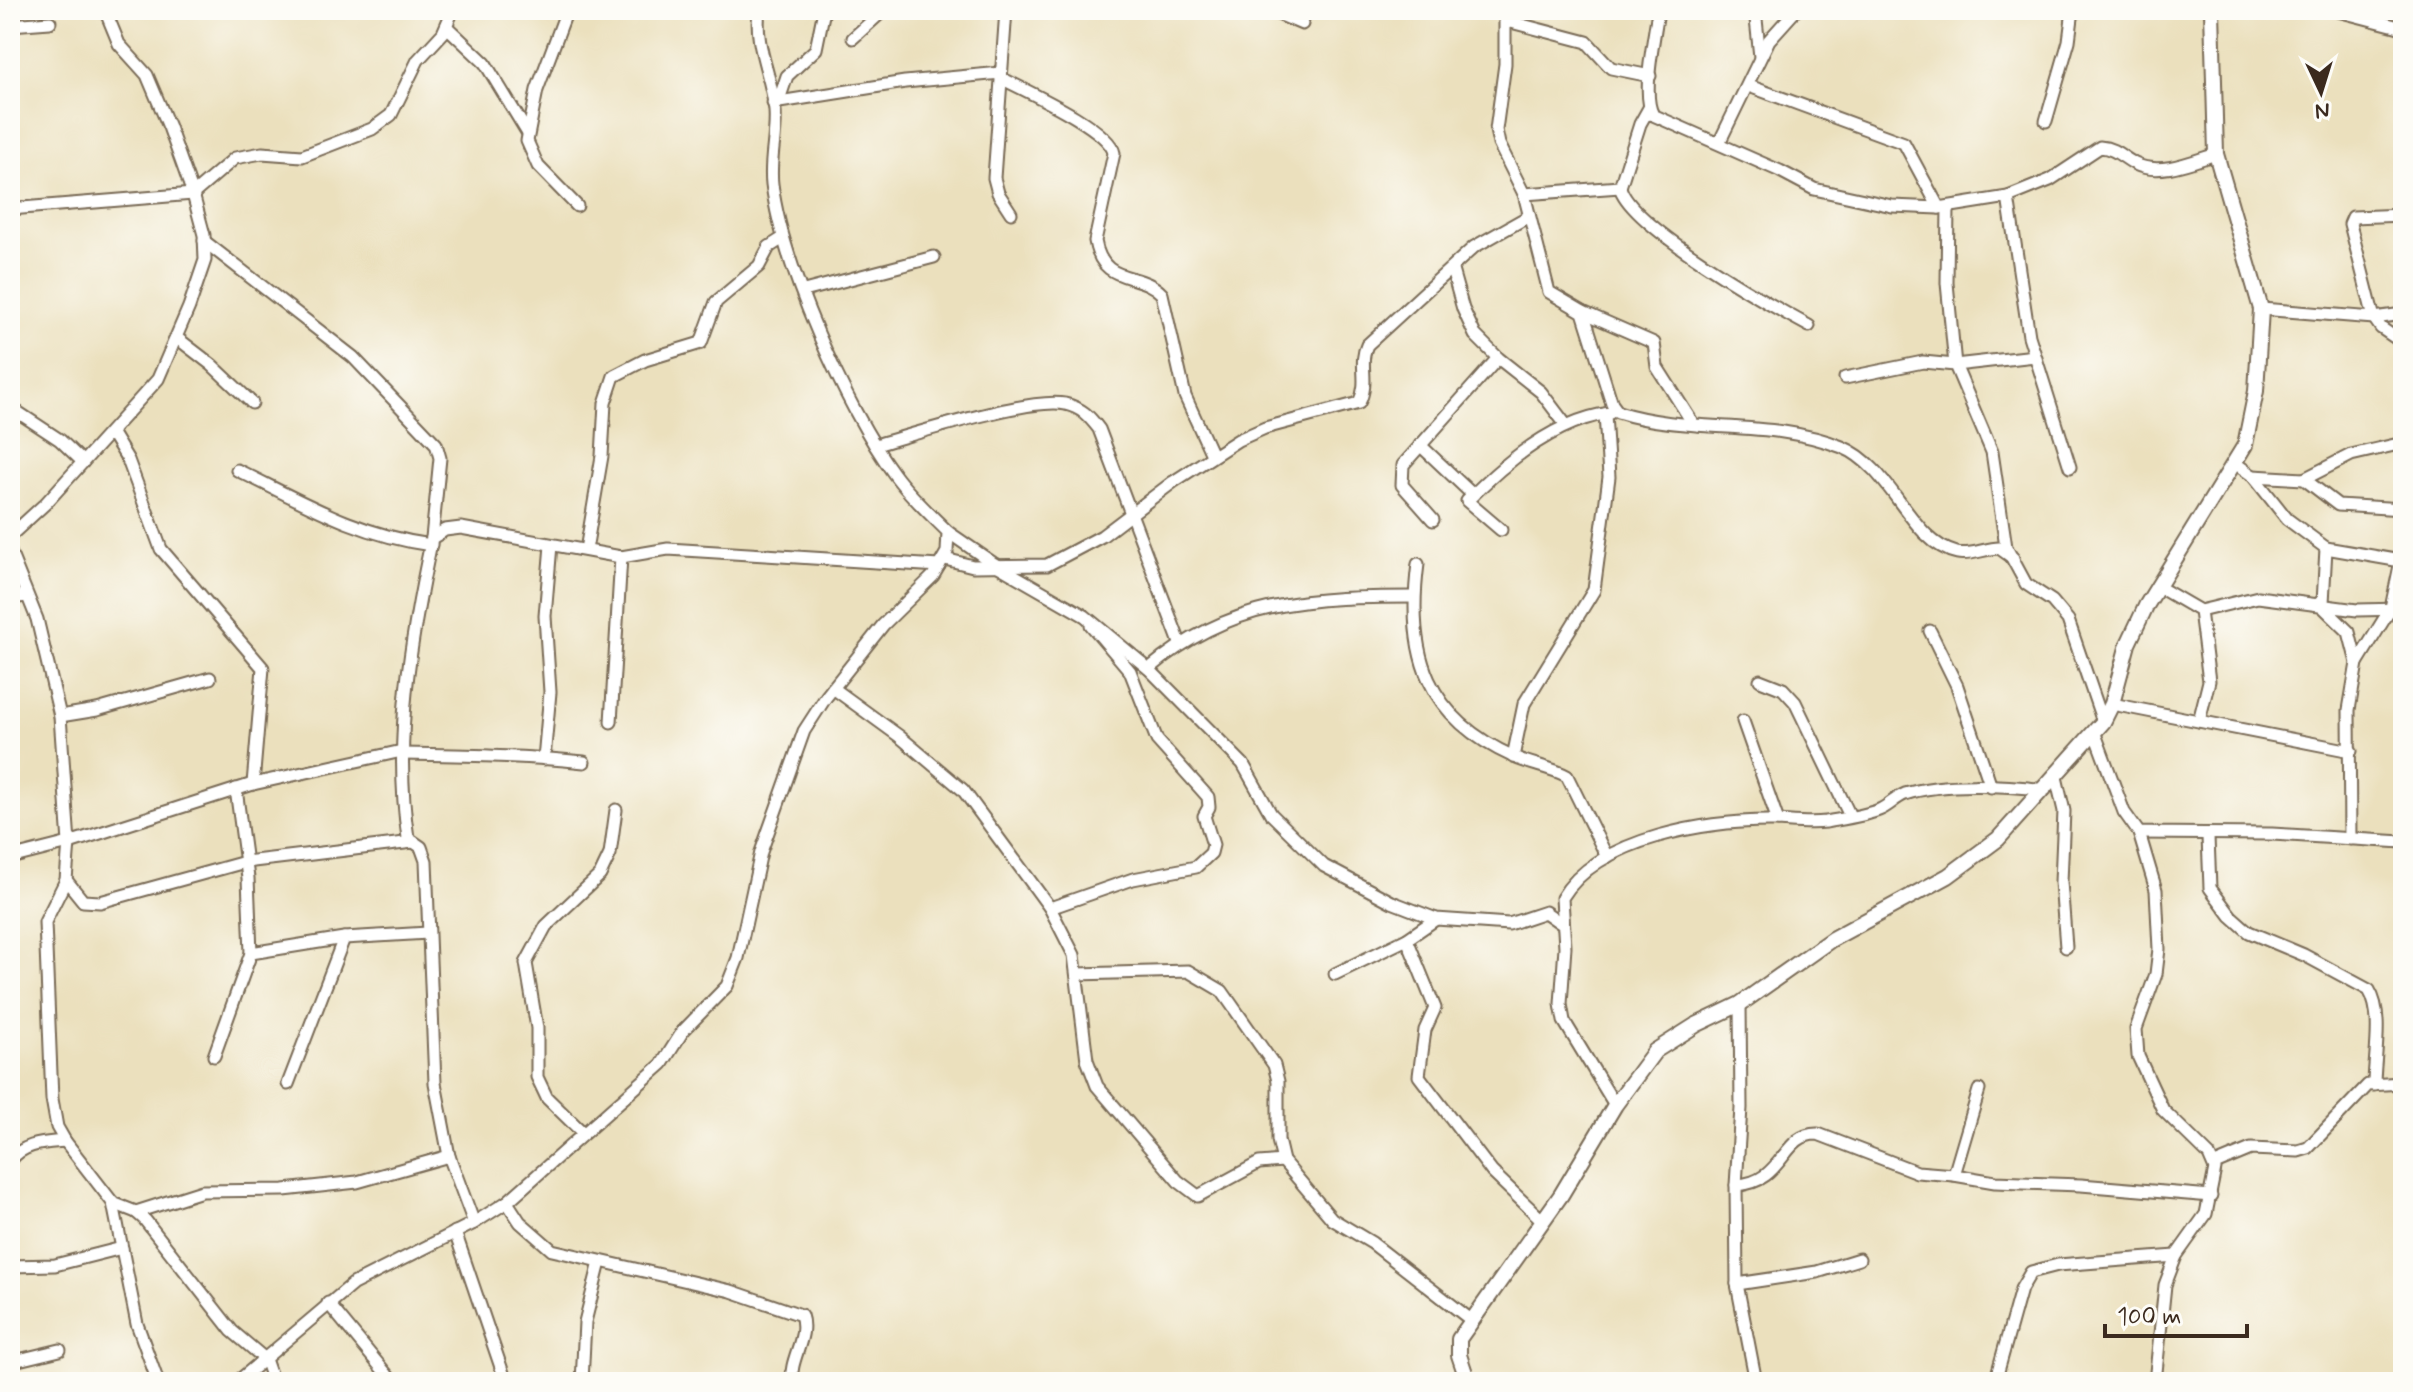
<svg xmlns="http://www.w3.org/2000/svg" width="2413" height="1392" font-family="Mynerve,sans-serif">
<style>
.lines{fill:none;stroke-linecap:round;stroke-linejoin:round}
.minor-casing{stroke:#796a56;stroke-width:15}
.tertiary-casing{stroke:#796a56;stroke-width:18}
.minor{stroke:#fff;stroke-width:11}
.tertiary{stroke:#fff;stroke-width:14}
</style>
<rect width="100%" height="100%" fill="#fdfcf7"/>
<filter id="ink" filterUnits="userSpaceOnUse"><feTurbulence type="fractalNoise" baseFrequency=".0125" numOctaves="2"/><feDisplacementMap in="SourceGraphic" scale="16" xChannelSelector="R" yChannelSelector="G"/><feConvolveMatrix kernelMatrix="1 2 1 2 8 2 1 2 1" color-interpolation-filters="sRGB"/></filter>
<filter id="wash" filterUnits="userSpaceOnUse"><feTurbulence type="fractalNoise" baseFrequency=".006" numOctaves="4" result="noise"/><feDisplacementMap in="SourceGraphic" scale="32" xChannelSelector="R" yChannelSelector="G"/><feGaussianBlur stdDeviation="1.8" result="paint"/><feColorMatrix in="noise" values="0 0 0 0 0 0 0 0 0 0 0 0 0 0 0 0 0 1.4 0 .05"/><feComposite in="paint" operator="in"/></filter>
<g filter="url(#wash)">
<rect width="100%" height="100%" fill="#ebe0bd"/>
</g>
<g filter="url(#ink)">
<g class="lines">
<g class="minor-casing">
<g id="minor">
<path d="M567,10L537,90L527,141L538,166L577,206"/>
<path d="M1006,10L994,178L998,193L1011,213"/>
<path d="M1269,10L1302,24"/>
<path d="M1505,10V64L1496,130L1499,144L1524,194L1549,292L1583,312L1612,404L1618,412C1690,435 1771,418 1842,447C1892,467 1911,543 1957,553C1970,556 1986,548 1999,548L2013,558"/>
<path d="M1658,10C1655,35 1641,95 1653,115L1780,171L1814,189L1892,206L1939,208L2008,197L2050,180L2100,147C2115,148 2122,157 2135,164C2159,176 2191,162 2216,154"/>
<path d="M1755,10L1760,57"/>
<path d="M2334,10L2403,28"/>
<path d="M1507,21L1587,42L1611,68L1650,76"/>
<path d="M10,25L50,22"/>
<path d="M447,27L485,63L527,132"/>
<path d="M853,38L884,10"/>
<path d="M1001,78C1026,91 1109,128 1114,153L1095,241C1103,287 1140,270 1162,294L1185,396L1212,455"/>
<path d="M1749,86L1904,143L1939,208"/>
<path d="M779,100L787,76L816,49L824,10"/>
<path d="M773,103L905,82L1001,73"/>
<path d="M1649,108L1640,124L1620,187C1630,226 1770,305 1809,326"/>
<path d="M2046,121L2069,41L2073,10"/>
<path d="M1719,143L1769,40L1796,10"/>
<path d="M1524,194L1620,187"/>
<path d="M2008,197L2029,336L2070,467"/>
<path d="M1948,207L1947,283L1955,365L1992,452L2006,547L2026,584L2052,601L2068,620L2103,722"/>
<path d="M10,209L193,194L235,158L262,153L302,156L372,129L391,115L418,60L443,33L453,10"/>
<path d="M2403,215L2353,217L2350,224L2374,318L2381,328L2403,343"/>
<path d="M204,241L353,357L436,444L440,458L432,538"/>
<path d="M1452,270L1463,309L1475,335L1498,358L1541,392L1566,425"/>
<path d="M804,291L934,257"/>
<path d="M2261,309L2374,318L2403,314"/>
<path d="M1583,312L1654,343L1657,367L1692,422"/>
<path d="M177,338L212,365L252,403"/>
<path d="M1845,378L1923,362L1955,365L2035,356"/>
<path d="M10,407L60,440L83,462"/>
<path d="M111,432L128,460L161,549L263,668L253,784"/>
<path d="M875,445C916,434 1029,397 1065,404C1082,408 1089,416 1099,429L1180,643"/>
<path d="M1420,445L1473,495"/>
<path d="M2235,463L2253,476L2287,519L2326,548L2323,603"/>
<path d="M237,470C303,502 357,535 431,545"/>
<path d="M2253,476L2304,479L2338,505L2403,509"/>
<path d="M2304,479L2351,455L2403,443"/>
<path d="M1433,520L1402,485L1403,465L1498,358"/>
<path d="M1501,530L1467,501C1504,463 1556,420 1610,413"/>
<path d="M948,532L993,563L1085,616L1149,669L1243,764L1271,814L1324,866L1392,902L1436,919L1509,924L1545,912L1562,924"/>
<path d="M10,536L46,503L158,379L189,307L205,260L204,235L193,194L169,127L147,75L119,44L105,10"/>
<path d="M2326,548L2401,561L2391,608L2357,663"/>
<path d="M586,550L602,456L605,403L614,376L645,360L701,343L716,302L759,266L769,247L783,238"/>
<path d="M10,552L37,619L60,716L69,843L66,880L45,922L52,1099L57,1127L65,1141L113,1203L137,1324L158,1382"/>
<path d="M945,559L973,566L1047,565L1102,536L1173,482L1238,440L1265,428L1359,403C1370,381 1358,364 1367,345L1474,247L1529,216"/>
<path d="M1418,564C1406,655 1427,718 1514,757C1531,765 1551,767 1567,776L1607,857"/>
<path d="M2157,586L2200,611L2258,597L2357,610L2403,609"/>
<path d="M10,598L27,596"/>
<path d="M2319,603L2349,632L2357,663L2349,710L2350,839"/>
<path d="M1930,631L1957,686L1991,787"/>
<path d="M1149,669C1230,600 1312,597 1414,597"/>
<path d="M1760,680L1783,689L1795,702L1850,816"/>
<path d="M833,688L899,736L963,790L1028,878L1050,908L1074,955L1087,1060L1097,1086L1178,1181L1198,1196L1259,1163L1283,1161"/>
<path d="M2112,704L2351,751"/>
<path d="M60,716L97,710L210,678"/>
<path d="M1743,721L1778,821"/>
<path d="M2199,721L2209,681L2200,611"/>
<path d="M611,722L621,557"/>
<path d="M2095,734L2124,812L2139,833L2272,834L2403,842"/>
<path d="M402,754C463,755 523,756 584,762"/>
<path d="M1513,757L1524,704L1594,590L1609,477L1605,414"/>
<path d="M544,759L550,692L545,616L551,545"/>
<path d="M2056,777L2064,811L2061,882L2066,947"/>
<path d="M236,789L248,878L251,953L344,938L428,933"/>
<path d="M2139,833L2156,890L2159,949L2156,974L2136,1029L2138,1056L2163,1110L2209,1155L2215,1169L2206,1214L2176,1256L2165,1285L2155,1382"/>
<path d="M2208,837L2210,888L2231,916L2249,932L2304,955L2369,990C2384,1014 2374,1057 2374,1085"/>
<path d="M10,858L69,843L253,784L402,751"/>
<path d="M66,880L83,901L100,902L245,862L413,842"/>
<path d="M1050,908L1133,879L1196,867L1211,853L1213,845L1204,816L1209,807L1208,797L1157,740L1130,671L1091,625"/>
<path d="M1407,939L1435,1008L1425,1030L1419,1076L1492,1172L1543,1221"/>
<path d="M1077,974L1188,971L1222,991L1274,1065L1278,1081V1140L1283,1161L1332,1219L1372,1243L1471,1320"/>
<path d="M1335,974L1407,939L1436,919"/>
<path d="M1740,1004L1741,1108L1736,1185L1737,1284L1756,1382"/>
<path d="M214,1056L251,953"/>
<path d="M288,1084L344,938"/>
<path d="M1979,1090L1954,1175L1995,1182L2081,1185L2211,1196"/>
<path d="M1615,1105L1564,1021L1561,1004L1565,947L1562,898C1599,836 1712,820 1777,821C1794,822 1809,824 1826,822C1842,819 1864,816 1879,810C1889,806 1895,798 1905,794C1943,782 2005,785 2045,790"/>
<path d="M582,1132L547,1098L537,1077V1028L526,963L546,926L600,875L610,854L616,810"/>
<path d="M10,1161C23,1143 44,1143 65,1141"/>
<path d="M2215,1164L2251,1149L2298,1151L2308,1148L2368,1085L2403,1083"/>
<path d="M1736,1185C1785,1183 1781,1133 1818,1134L1917,1172L1954,1175"/>
<path d="M507,1202L520,1222L552,1250L731,1291L801,1315C809,1338 789,1358 792,1382"/>
<path d="M113,1203L136,1212L145,1220L232,1331L265,1359L273,1382"/>
<path d="M136,1212L202,1191L284,1190L357,1182L449,1156"/>
<path d="M474,1223L449,1156L435,1083L426,861L421,847L408,838C393,738 411,636 432,538L445,530L461,528L621,557L668,549L939,566"/>
<path d="M455,1232L506,1382"/>
<path d="M10,1266L55,1265L122,1248"/>
<path d="M1737,1284L1817,1272L1859,1259"/>
<path d="M328,1303L393,1382"/>
<path d="M10,1362L60,1350"/>
<path d="M237,1382L353,1284L474,1223L507,1202L662,1064L683,1031L727,986L738,958L761,852L804,731L826,697L883,625L933,576L947,552L948,532C930,514 909,495 894,474C846,409 782,264 772,184C769,160 777,135 775,111C772,75 754,47 759,10"/>
<path d="M582,1382L585,1322L600,1262"/>
<path d="M1995,1382L2021,1289L2031,1272L2058,1265L2176,1256"/>
</g>
</g>
<g class="tertiary-casing">
<path id="tertiary" d="M1468,1382L1459,1355V1339L1561,1195L1615,1105L1655,1051L1696,1025L1740,1004L1832,939L1948,876L1998,839L2103,722L2112,704L2128,644L2146,606L2245,445L2256,391L2261,309L2216,154L2212,10"/>
</g>
<use href="#minor" class="minor"/>
<use href="#tertiary" class="tertiary"/>
</g>
</g>
<rect width="2413" height="1392" fill="none" stroke="#fdfcf7" stroke-width="40"/>
<g transform="translate(2321 92) rotate(176)" stroke="#fdfcf7" stroke-width="6" paint-order="stroke">
<path d="M0-6L14 30L0 20L-14 30Z" fill="#3b2a1e"/>
<text y="-12" font-size="22" font-weight="bold" text-anchor="middle" fill="#3b2a1e">N</text>
</g>
<path d="M2105 1324v12h142v-12" fill="none" stroke="#3b2a1e" stroke-width="4"/>
<text x="2117" y="1324" font-size="24" fill="#3b2a1e" stroke="#fdfcf7" stroke-width="6" paint-order="stroke">100 m</text>
</svg>
